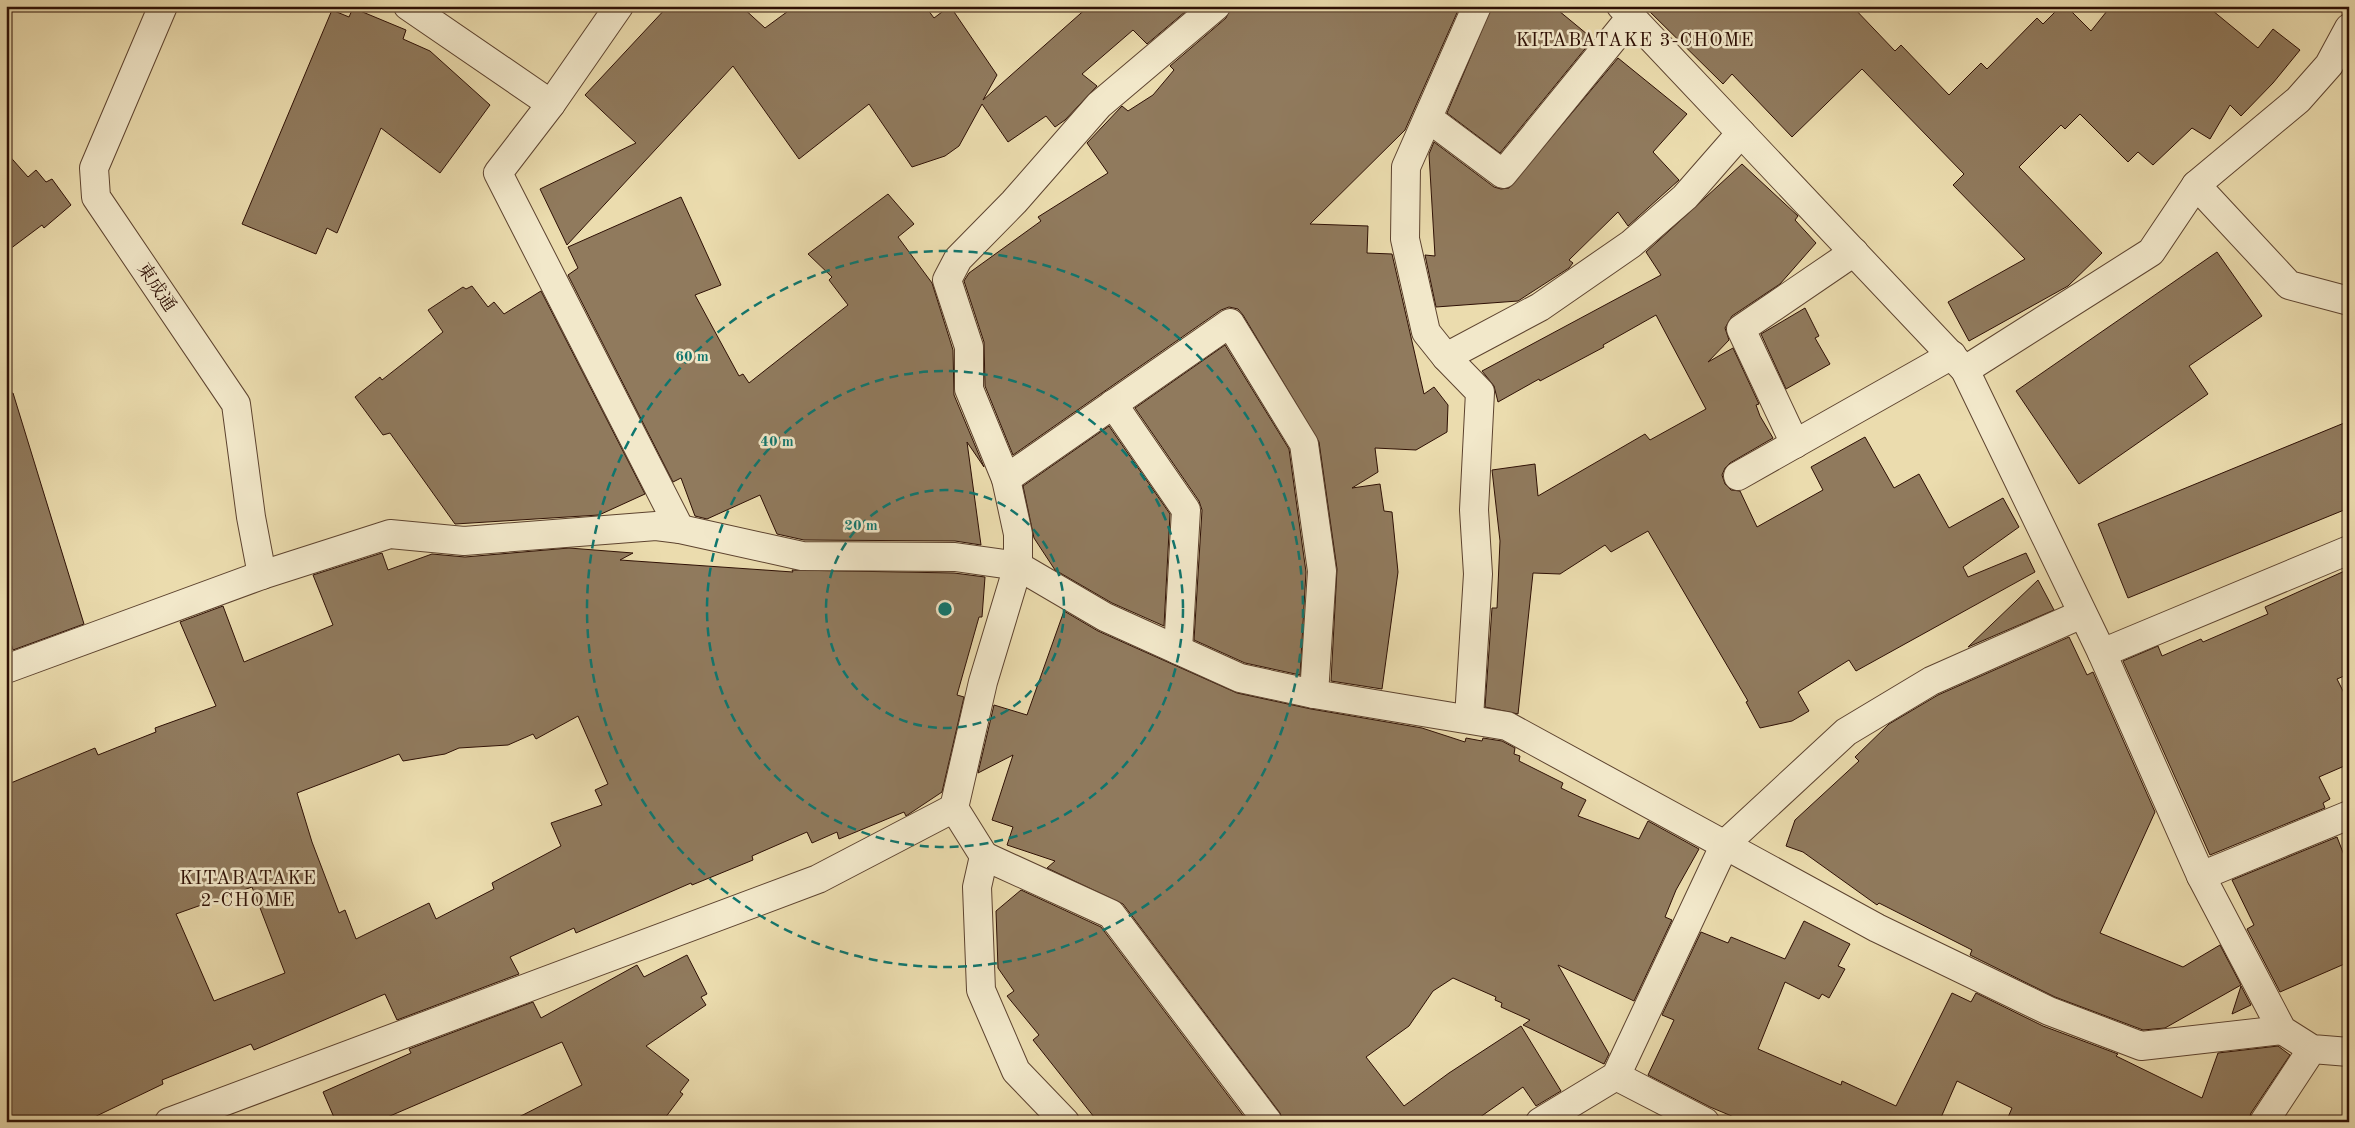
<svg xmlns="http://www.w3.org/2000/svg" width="2355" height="1128" font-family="'Old Standard TT','Noto Serif JP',serif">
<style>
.building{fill:#907a5d;stroke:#2e1005;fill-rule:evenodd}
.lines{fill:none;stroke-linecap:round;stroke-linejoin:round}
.minor-casing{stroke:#5d432f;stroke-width:30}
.minor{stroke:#f2e8ca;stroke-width:28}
.ring{fill:none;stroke:#0f766e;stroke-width:2.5;stroke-dasharray:9 6}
.labels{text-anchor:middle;stroke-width:5;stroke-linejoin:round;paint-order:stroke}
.street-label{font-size:18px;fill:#2e1005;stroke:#f2e8ca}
.neighbourhood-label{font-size:19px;letter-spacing:1px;fill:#2e1005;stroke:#f2e8ca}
.centre{fill:#0f766e;stroke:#f2e8ca;stroke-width:2.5}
.ring-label{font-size:15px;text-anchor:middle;font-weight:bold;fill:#0f766e;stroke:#f2e8ca;stroke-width:5;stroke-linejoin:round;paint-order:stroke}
</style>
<rect width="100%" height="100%" fill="#ebdcae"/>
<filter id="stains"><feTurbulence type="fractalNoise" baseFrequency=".004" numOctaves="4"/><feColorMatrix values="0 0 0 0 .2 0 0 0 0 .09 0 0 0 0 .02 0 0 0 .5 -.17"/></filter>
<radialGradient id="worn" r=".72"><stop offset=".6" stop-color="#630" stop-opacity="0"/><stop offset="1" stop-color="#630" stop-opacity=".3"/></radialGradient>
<g class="building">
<path d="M668,6H741L765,28L795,6H925L934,18L950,6L997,75L983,100L1089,6H1192L1147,44L1133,30L1082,74L1097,86L1065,120L1055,127L1046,116L1008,142L982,104L959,146L945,156L912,167L869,104L799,159L733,66L567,245L540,189L636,143L585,95Z"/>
<path d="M1231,6H1460L1405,130L1310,224L1368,226L1367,253L1392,254L1424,394L1434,387L1448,405L1447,432L1416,450L1375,448L1378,472L1352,488L1380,484L1384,511L1392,512L1398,572L1382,689L1331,681L1337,569L1319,442L1243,315L1238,309L1229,307L1221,310L1013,455L985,386L984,342L964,281L969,273L1041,221L1038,217L1108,173L1087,143L1122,106L1128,111L1153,95L1174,70L1170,66L1226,18Z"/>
<path d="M1492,6H1553L1593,39L1500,153L1447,113Z"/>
<path d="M1644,6H1852L1895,51L1901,45L1949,95L1981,63L1987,69L2037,18L2043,24L2061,6H2066L2091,31L2111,6H2207L2258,48L2273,29L2300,50L2273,83L2241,116L2230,105L2210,139L2192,128L2153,165L2138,152L2128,162L2080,114L2065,129L2061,125L2019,167L2102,253L2068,286L1969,341L1948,302L2025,259L1953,185L1964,174L1862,69L1792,137L1732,74L1723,84Z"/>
<path d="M353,8L406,30L403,39L430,51L490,105L440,173L381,128L337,233L327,228L316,254L242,224L332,10L349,17Z"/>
<path d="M1618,58L1687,114L1653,152L1679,180L1628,226L1618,212L1569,260L1573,263L1569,268L1518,301L1436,307L1425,255L1435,256L1429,154L1434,142L1494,187L1501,189L1509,188Z"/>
<path d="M6,152L28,177L36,170L46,182L52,179L71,205L44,228L42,225L6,252Z"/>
<path d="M1742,164L1798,216L1795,220L1816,243L1780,284L1732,316L1725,328L1729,340L1708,362L1733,348L1759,404L1756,405L1760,416L1773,438L1730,463L1725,468L1722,475L1725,484L1731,490L1740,491L1757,527L1823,490L1811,467L1865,437L1894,488L1919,474L1949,528L2003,498L2019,527L1963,567L1968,577L2026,553L2035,572L1856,671L1849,660L1798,692L1809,711L1792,721L1760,728L1746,702L1748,701L1648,531L1611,552L1605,545L1560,574L1533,573L1518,714L1485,707L1492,608H1497L1500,541L1492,470L1535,464L1538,496L1645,434L1650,440L1706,409L1656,315L1603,345L1604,347L1540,381L1539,379L1498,402L1494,386L1482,371L1661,275L1646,252Z"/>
<path d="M888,194L914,224L898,237L932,283L953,350L954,395L984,467L967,442L981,545L955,541L804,540L777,534L760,495L707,519L695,516L681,478L673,482L568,275L578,268L568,247L681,197L721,285L695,295L739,376L743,374L749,383L848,305L829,280L832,277L808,254Z"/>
<path d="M2217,252L2262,316L2189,366L2208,394L2079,484L2016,391Z"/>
<path d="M472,286L488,307L494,302L504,314L541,291L645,494L599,515L455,524L390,433L383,435L355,397L380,377L382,380L443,332L428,310L463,287L466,289Z"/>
<path d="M1805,308L1819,336L1815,338L1830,364L1786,389L1761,334Z"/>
<path d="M1225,345L1289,449L1306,572L1300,675L1245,663L1194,640L1202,510L1199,501L1135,408Z"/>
<path d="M13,393L84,624L13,650L6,627V394Z"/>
<path d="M2349,421V508L2128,598L2098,524Z"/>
<path d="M1109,426L1170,514L1164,626L1112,603L1055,570L1034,538L1023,486Z"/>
<path d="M569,548L633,553L620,560L793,572L792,570L954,573L985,577L982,617H979L957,695L964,697L942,792L906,816L904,812L839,839L837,832L812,843L807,832L752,856L753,860L692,885L691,883L576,933L574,928L510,957L519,974L397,1020L385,994L254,1050L251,1044L162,1080L163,1084L84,1122H6V785L95,748L98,755L156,732L155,728L216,706L180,622L223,606L244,662L333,625L313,575L382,553L388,570L432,554L465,557ZM578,716L608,784L595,790L602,805L551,823L561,846L492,883L494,889L436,919L429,903L356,939L345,910L339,913L312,842L297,793L399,754L403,761L445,754L459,748L508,745L533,734L536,739ZM252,887L285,973L214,1001L176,914Z"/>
<path d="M2349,569V674L2337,679L2349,703V764L2319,777L2330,799L2323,803L2325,808L2210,855L2123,661L2158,646L2162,656L2201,639L2203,642L2268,614L2265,607Z"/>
<path d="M2038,580L2054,610L1968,647Z"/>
<path d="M1064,611L1098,631L1237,693L1311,709L1422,728L1465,742L1466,738L1482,741L1483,738L1502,741L1515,748L1514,754L1520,756L1519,761L1563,783L1561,788L1586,800L1578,816L1639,839L1648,821L1699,849L1676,890L1665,917L1672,920L1634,1001L1558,965L1609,1054L1604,1064L1523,1025L1530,1020L1501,1007L1502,1003L1495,1000L1496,997L1453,978L1433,991L1409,1026L1366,1057L1404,1106L1449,1073L1521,1026L1561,1091L1536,1106L1523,1087L1473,1122H1283L1280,1113L1123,904L1047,868L1055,861L1007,845L1013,827L992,820L1013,755L978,773L994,705L1027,715Z"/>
<path d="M2069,637L2087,675L2093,672L2155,812L2100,933L2183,967L2220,945L2241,985L2165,1028L2143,1030L2055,997L1970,955L1972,950L1879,903L1877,905L1803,852L1786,846L1795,820L1859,761L1855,757L1889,724L1938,695Z"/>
<path d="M2337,837L2349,868V962L2280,992L2247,929L2254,925L2232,880Z"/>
<path d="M1021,890L1101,927L1248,1122H1098L1033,1040L1039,1035L1007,996L1014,991L998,968L996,911Z"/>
<path d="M1804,921L1850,944L1838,966L1845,969L1829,998L1822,994L1819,999L1785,982L1758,1049L1841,1085L1842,1081L1896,1106L1952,993L1971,1002L1976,993L2043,1026L2118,1054L2116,1056L2202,1098L2218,1053L2278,1046L2290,1055L2251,1113L2248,1122H2006L2012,1108L1957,1081L1939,1122H1746L1710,1107L1648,1075L1674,1020L1662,1015L1701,932L1728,943L1731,937L1785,959Z"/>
<path d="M687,955L707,994L701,997L706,1005L646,1046L689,1080L680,1092L683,1094L662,1122H509L582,1085L562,1042L376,1122H336L323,1092L411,1053L409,1049L533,1002L541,1018L637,965L644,977Z"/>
<path d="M2241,986L2251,1005L2232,1014Z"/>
</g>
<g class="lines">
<g class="minor-casing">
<g id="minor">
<path d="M163,6L94,168L96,197L236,404L251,517L262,575"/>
<path d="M408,6L551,104"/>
<path d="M619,6L551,104L498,173L680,529"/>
<path d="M1621,6L1965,370L2102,653L2349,550"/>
<path d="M1428,118L1503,174L1631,17"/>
<path d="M2196,185L2289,285L2349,301"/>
<path d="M1446,357L1540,307L1631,244L1685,197L1741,133"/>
<path d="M1965,370L2151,252L2196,185L2298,100L2329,65L2349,28"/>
<path d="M1113,404L1186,510L1178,650"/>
<path d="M1795,444L1741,329L1854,252"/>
<path d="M1738,476L1952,355"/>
<path d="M1006,479L1230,323L1304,444L1322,571L1314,694"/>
<path d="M2102,653L2201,876L2282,1030L2312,1049L2349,1052"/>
<path d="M6,669L262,575L390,534L464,541L656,526L680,529L802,556L955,557L1018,566L1105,617L1240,678L1314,694L1507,726L1877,928L2049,1011L2141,1046L2282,1030"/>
<path d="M1469,718L1478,574L1474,510L1480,392L1446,357L1426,332L1405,239L1406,167L1477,6"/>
<path d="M984,856L1111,914L1268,1122"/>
<path d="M2201,876L2349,815"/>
<path d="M1616,1076L1705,1122"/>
<path d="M169,1122L818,879L954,808"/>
<path d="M1065,1122L1016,1071L981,990L977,887L984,856L954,808L983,682L1018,566V534L1006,479L969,389V347L947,280L958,259L1014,202L1099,105L1216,6"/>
<path d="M1540,1122L1616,1076L1725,844L1846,732L1931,681L2082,614"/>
<path d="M2264,1122L2312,1049"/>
</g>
</g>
<use href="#minor" class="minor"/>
</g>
<g class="ring">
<circle cx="945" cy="609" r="119"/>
<circle cx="945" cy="609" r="238"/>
<circle cx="945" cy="609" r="358"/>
</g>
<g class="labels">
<g class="street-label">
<text transform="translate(157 287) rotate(56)" y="6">東成通</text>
</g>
<g class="neighbourhood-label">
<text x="1635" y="46">KITABATAKE 3-CHOME</text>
<text x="248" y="884">KITABATAKE<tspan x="248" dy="22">2-CHOME</tspan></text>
</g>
</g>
<circle cx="945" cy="609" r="8" class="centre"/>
<g class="ring-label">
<text x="692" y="361">60 m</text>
<text x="777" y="446">40 m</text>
<text x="861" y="530">20 m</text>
</g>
<rect width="2355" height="1128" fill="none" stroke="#ebdcae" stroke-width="25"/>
<rect x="8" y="8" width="2340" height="1113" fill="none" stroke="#2e1005" stroke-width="2.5"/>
<rect x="12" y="12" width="2330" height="1103" fill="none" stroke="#2e1005"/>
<rect width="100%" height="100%" filter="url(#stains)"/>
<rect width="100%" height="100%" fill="url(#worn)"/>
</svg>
